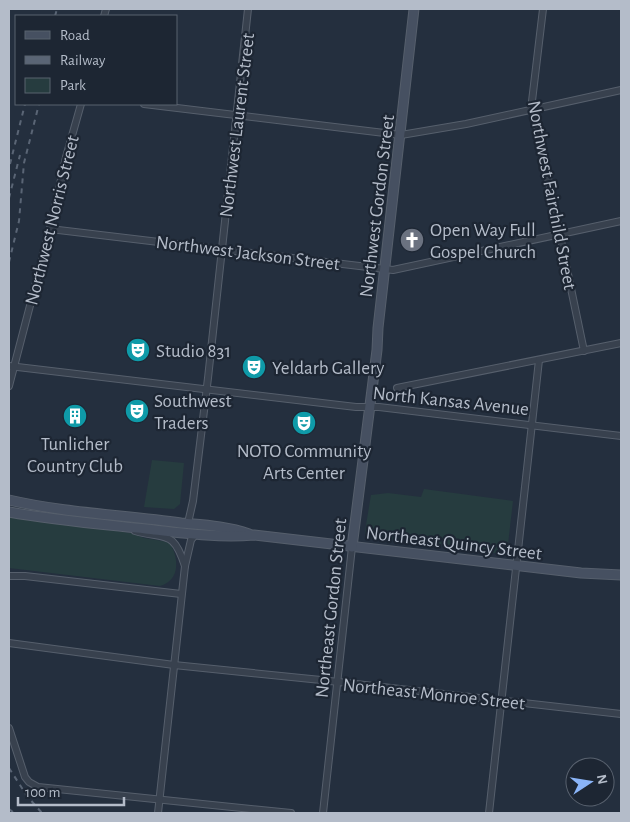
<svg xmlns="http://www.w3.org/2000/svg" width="630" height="822" font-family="'Alegreya Sans',sans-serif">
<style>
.green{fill:#263c3f}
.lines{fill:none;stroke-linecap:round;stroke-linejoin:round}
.street-casing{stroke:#565f6c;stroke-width:8}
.secondary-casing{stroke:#565f6c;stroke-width:11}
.street{stroke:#38414e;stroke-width:6}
.secondary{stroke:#465061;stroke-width:9}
.rail{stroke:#5a6575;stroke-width:2;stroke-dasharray:5 5;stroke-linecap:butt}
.labels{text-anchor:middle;stroke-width:4.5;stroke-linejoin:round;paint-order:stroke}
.street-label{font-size:19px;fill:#b4bcc9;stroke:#1d2633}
.poi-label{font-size:19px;fill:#b4bcc9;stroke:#1d2633;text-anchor:start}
</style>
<rect width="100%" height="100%" fill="#242f3e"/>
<g class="green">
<path d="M152,460L184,463L180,504L174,509L144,507Z"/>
<path d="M424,489L513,501L507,553L503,554L366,537L365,531L371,495L388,493L421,497Z"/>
<path d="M9,515L131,533L144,538L169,542C179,557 181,580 160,586L9,568Z"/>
</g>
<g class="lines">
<g class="street-casing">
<g id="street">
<path d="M543,9L532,101L584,351"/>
<path d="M104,16L106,9"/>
<path d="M144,104L401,135L466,124L621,90"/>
<path d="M50,229L393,270L621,221"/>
<path d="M9,366L356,407H379L621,436"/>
<path d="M9,386L50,229L66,157L81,104"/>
<path d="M397,388L621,343"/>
<path d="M188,523L193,501L208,378L248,9"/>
<path d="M135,531C166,540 173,529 185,566"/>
<path d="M9,576H25L181,594"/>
<path d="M9,643L174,665L321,680L621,714"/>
<path d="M9,728L25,777L29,782L38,787L291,813"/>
<path d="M158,813L185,566L191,540L196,534"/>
<path d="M323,813L352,547"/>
<path d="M489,813L539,360"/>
</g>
</g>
<g class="secondary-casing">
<g id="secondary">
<path d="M9,500C65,513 124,515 181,523C203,525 227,526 249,534"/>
<path d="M9,512C54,520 100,524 146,529C182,533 218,538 254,535L581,573L621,575"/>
<path d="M352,547L377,350L378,328L414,9"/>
</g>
</g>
<use href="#street" class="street"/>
<use href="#secondary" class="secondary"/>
<g class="rail">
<path d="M55,16L57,9"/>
<path d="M10,164L25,104"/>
<path d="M9,198L20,155"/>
<path d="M9,262L19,221L24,163L39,104"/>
<path d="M9,768L27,796L42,813"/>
<path d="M9,809L14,813"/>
</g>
</g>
<defs>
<g id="church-disc" transform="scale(1.25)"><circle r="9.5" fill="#6b7280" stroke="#1d2633"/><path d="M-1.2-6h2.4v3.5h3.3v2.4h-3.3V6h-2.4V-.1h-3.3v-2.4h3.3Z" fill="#fff"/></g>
<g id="theatre-disc" transform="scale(1.25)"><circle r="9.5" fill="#0f9aa8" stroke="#1d2633"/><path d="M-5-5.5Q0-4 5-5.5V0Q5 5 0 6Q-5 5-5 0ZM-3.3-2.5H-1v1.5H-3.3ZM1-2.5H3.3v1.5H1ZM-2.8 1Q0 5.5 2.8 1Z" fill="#fff"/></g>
<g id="building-disc" transform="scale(1.25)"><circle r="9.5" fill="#0f9aa8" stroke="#1d2633"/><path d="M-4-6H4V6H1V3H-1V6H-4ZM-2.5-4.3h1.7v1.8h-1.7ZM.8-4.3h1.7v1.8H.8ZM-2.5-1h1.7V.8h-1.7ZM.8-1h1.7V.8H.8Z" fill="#fff"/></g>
</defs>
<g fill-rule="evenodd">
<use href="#church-disc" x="412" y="240"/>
<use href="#theatre-disc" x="138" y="350"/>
<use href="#theatre-disc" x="254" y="367"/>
<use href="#theatre-disc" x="137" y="411"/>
<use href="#building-disc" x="75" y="416"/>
<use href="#theatre-disc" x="304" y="423"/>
</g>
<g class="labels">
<g class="street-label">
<text transform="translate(236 125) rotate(-83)" y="7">Northwest Laurent Street</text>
<text transform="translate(553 195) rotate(79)" y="7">Northwest Fairchild Street</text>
<text transform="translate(376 206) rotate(-83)" y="7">Northwest Gordon Street</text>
<text transform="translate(51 220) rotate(-76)" y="7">Northwest Norris Street</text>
<text transform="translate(248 252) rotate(7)" y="7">Northwest Jackson Street</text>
<text transform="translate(451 400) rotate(6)" y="7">North Kansas Avenue</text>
<text transform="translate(454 542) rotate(7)" y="7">Northeast Quincy Street</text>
<text transform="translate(330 608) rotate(-84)" y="7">Northeast Gordon Street</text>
<text transform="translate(434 693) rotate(6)" y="7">Northeast Monroe Street</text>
</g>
<g class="poi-label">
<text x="430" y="236">Open Way Full<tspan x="430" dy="22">Gospel Church</tspan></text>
<text x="156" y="357">Studio 831</text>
<text x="272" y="374">Yeldarb Gallery</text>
<text x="154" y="407">Southwest<tspan x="154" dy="22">Traders</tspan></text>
<text x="75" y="450" text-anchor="middle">Tunlicher<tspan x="75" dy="22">Country Club</tspan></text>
<text x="304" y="457" text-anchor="middle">NOTO Community<tspan x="304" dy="22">Arts Center</tspan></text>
</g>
</g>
<rect width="630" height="822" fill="none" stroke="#b4bcc9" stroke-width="20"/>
<rect x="15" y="15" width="162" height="90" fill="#1d2633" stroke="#59626f"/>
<rect x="25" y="31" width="25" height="8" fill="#465061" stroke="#59626f"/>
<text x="60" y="40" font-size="15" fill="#b4bcc9">Road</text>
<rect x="25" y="56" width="25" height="8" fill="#5a6575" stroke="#59626f"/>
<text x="60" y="65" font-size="15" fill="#b4bcc9">Railway</text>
<rect x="25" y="78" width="25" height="15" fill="#263c3f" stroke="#59626f"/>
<text x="60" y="90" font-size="15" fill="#b4bcc9">Park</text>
<g transform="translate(590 782) rotate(78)"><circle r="24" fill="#1d2633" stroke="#59626f"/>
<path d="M0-4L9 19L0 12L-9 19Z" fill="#8ab4f8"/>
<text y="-8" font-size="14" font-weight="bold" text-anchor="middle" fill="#b4bcc9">N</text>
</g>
<path d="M18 797v8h106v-8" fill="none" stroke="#b4bcc9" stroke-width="2.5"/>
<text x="25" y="797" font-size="15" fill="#b4bcc9" stroke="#1d2633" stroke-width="4" paint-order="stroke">100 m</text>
</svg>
